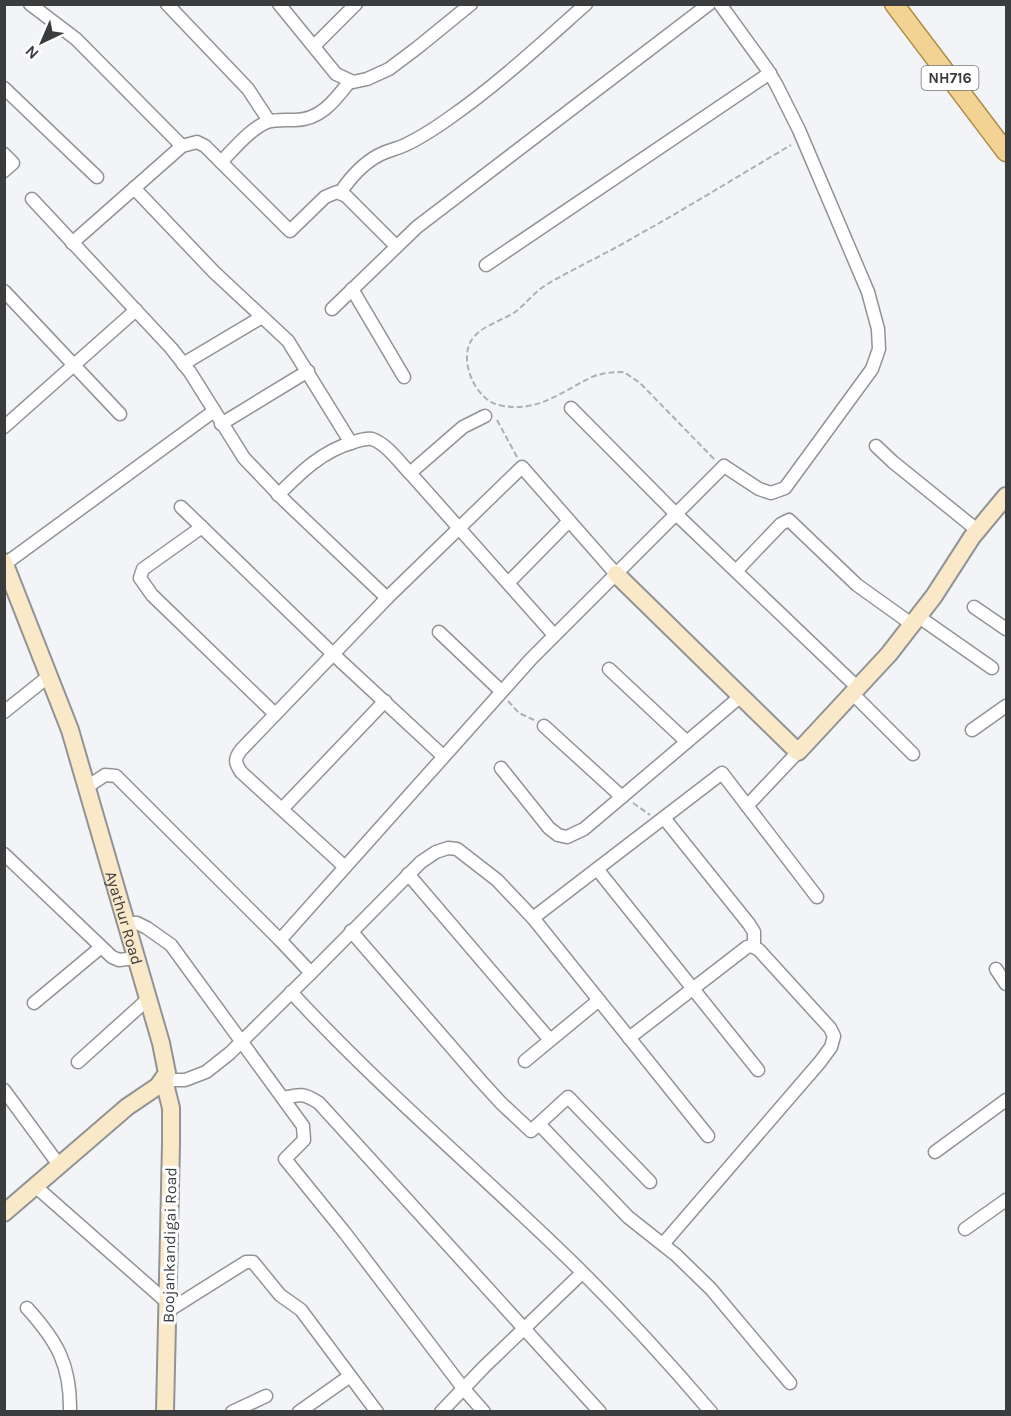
<svg xmlns="http://www.w3.org/2000/svg" width="1011" height="1416" font-family="Karla,sans-serif">
<style>
.lines{fill:none;stroke-linecap:round;stroke-linejoin:round}
.street-casing{stroke:#919395;stroke-width:15}
.secondary-casing{stroke:#919395;stroke-width:20}
.primary-casing{stroke:#ad8b46;stroke-width:21}
.path{stroke:#adafb1;stroke-width:2;stroke-dasharray:6 3;stroke-linecap:butt}
.street{stroke:#fff;stroke-width:12}
.secondary{stroke:#f9e9c9;stroke-width:16}
.primary{stroke:#f2d393;stroke-width:18}
.labels{text-anchor:middle;stroke-width:6;stroke-linejoin:round;paint-order:stroke}
.shield{fill:#fff;stroke:#767677;stroke-width:1.5}
.shield-label{font-size:15px;font-weight:bold;fill:#3b3c3d}
.street-label{font-size:16px;fill:#3b3c3d;stroke:#fff}
</style>
<rect width="100%" height="100%" fill="#f2f4f7"/>
<g class="lines">
<g class="street-casing">
<g id="street">
<path d="M30,4L76,39L182,146"/>
<path d="M167,4L248,89L269,121"/>
<path d="M279,4L336,74L353,82L367,79L389,69L417,48L471,4"/>
<path d="M314,46L356,4"/>
<path d="M4,88L97,177"/>
<path d="M4,154L13,163L4,171"/>
<path d="M221,162C234,149 250,129 267,122C275,119 286,120 295,120C321,120 335,100 350,81"/>
<path d="M134,188L214,272L288,341L351,443"/>
<path d="M340,193C350,178 362,164 379,155C387,151 396,149 405,145C420,138 434,129 448,119C497,85 541,44 586,4"/>
<path d="M32,199L171,348L190,372L244,458L286,502L387,598"/>
<path d="M72,243L182,146L197,142L205,146L290,231L325,197L337,192L346,196L396,246"/>
<path d="M486,265L770,73"/>
<path d="M352,289L404,377"/>
<path d="M4,291L120,414"/>
<path d="M332,309L417,227L709,4"/>
<path d="M183,364L262,317"/>
<path d="M571,408L676,514L858,688"/>
<path d="M221,424L308,371"/>
<path d="M4,427L136,310"/>
<path d="M876,446L893,462L977,530"/>
<path d="M410,473L463,427L485,416"/>
<path d="M278,495C301,472 322,451 354,442C360,440 366,438 372,439C387,444 400,463 410,473L554,635"/>
<path d="M181,507L333,654L443,756"/>
<path d="M202,527L143,569L140,578L152,595L275,714"/>
<path d="M5,564L214,411"/>
<path d="M736,571L781,524L789,520L857,585L913,625"/>
<path d="M508,583L569,521"/>
<path d="M974,607L1006,629"/>
<path d="M919,617L992,668"/>
<path d="M439,632L501,691"/>
<path d="M609,669L687,742"/>
<path d="M853,694L913,754"/>
<path d="M4,712L49,676"/>
<path d="M544,726L622,797"/>
<path d="M972,730L1006,706"/>
<path d="M501,768L549,828L558,835L567,837L584,829L741,696"/>
<path d="M87,787L105,775L116,776L280,940"/>
<path d="M747,806L798,752"/>
<path d="M282,809L385,701"/>
<path d="M664,818L749,924L754,932V947"/>
<path d="M4,854L112,957L119,960L136,958"/>
<path d="M345,867L241,772C235,763 234,759 241,750L387,598L522,467L616,574"/>
<path d="M597,869L758,1070"/>
<path d="M408,874L550,1040"/>
<path d="M533,918L722,773L817,897"/>
<path d="M125,923H137L147,928L171,945L303,1126L304,1140L285,1159L345,1233L463,1388L484,1412"/>
<path d="M351,931L480,1080L501,1103L531,1131L568,1097L650,1182"/>
<path d="M996,969L1006,984"/>
<path d="M311,973L421,862L436,852L448,848L457,849L497,880L533,918L708,1136"/>
<path d="M291,992C383,1092 488,1179 584,1274C628,1318 670,1364 711,1412"/>
<path d="M34,1003L100,948"/>
<path d="M629,1038L747,947L752,946L759,950L830,1028L834,1036L831,1047L820,1062L663,1244"/>
<path d="M525,1061L599,1000"/>
<path d="M78,1062L148,999"/>
<path d="M164,1080H185L206,1072L230,1053L311,973L280,940L531,659L724,466L759,489L771,493L785,488L872,369L879,349L878,329L868,292L799,130L776,84L767,69L720,4"/>
<path d="M4,1090L59,1165"/>
<path d="M283,1098C300,1094 304,1093 319,1103L600,1412"/>
<path d="M539,1124L628,1217L676,1255L711,1289L790,1383"/>
<path d="M935,1152L1006,1100"/>
<path d="M35,1186L168,1303"/>
<path d="M965,1229L1006,1200"/>
<path d="M27,1308C57,1341 71,1365 70,1412"/>
<path d="M168,1311L238,1267L246,1262H253L280,1295L301,1310L377,1412"/>
<path d="M232,1412L266,1396"/>
<path d="M299,1412L350,1376"/>
<path d="M441,1412L484,1367L582,1273"/>
</g>
</g>
<g class="secondary-casing">
<g id="secondary">
<path id="s1" d="M4,562L70,730L161,1043L167,1073L158,1086L127,1107L4,1213"/>
<path d="M616,574L798,752L889,654L934,596L972,537L1006,496"/>
<path d="M164,1080L171,1108V1144L165,1412"/>
</g>
</g>
<g class="primary-casing">
<path id="primary" d="M894,4L1006,152"/>
</g>
<g class="path">
<path d="M497,420L517,457"/>
<path d="M714,459L640,383L624,372C613,372 602,373 592,377C561,392 536,414 499,405C475,400 457,358 473,338C483,325 502,321 515,312C526,304 534,292 546,285C576,267 608,253 638,235C690,206 740,175 791,145"/>
<path d="M508,701L519,713L534,720"/>
<path d="M633,803L650,815"/>
</g>
<use href="#street" class="street"/>
<use href="#secondary" class="secondary"/>
<use href="#primary" class="primary"/>
</g>
<g class="labels">
<rect class="shield" x="921.5" y="66" width="57" height="24" rx="4.5"/>
<g class="shield-label">
<text x="950" y="83">NH716</text>
</g>
<g class="street-label">
<text dy="6" stroke="none"><textPath href="#s1" startOffset="376">Ayathur Road</textPath></text>
<text transform="translate(169 1245) rotate(-89)" y="6">Boojankandigai Road</text>
</g>
</g>
<rect width="1011" height="1416" fill="none" stroke="#3b3c3d" stroke-width="12"/>
<g transform="translate(42 42) rotate(224)" stroke="#ffffff" stroke-width="4.5" paint-order="stroke">
<path d="M0-4.5L10 22L0 15L-10 22Z" fill="#3b3c3d"/>
<text y="-9" font-size="16" font-weight="bold" text-anchor="middle" fill="#3b3c3d">N</text>
</g>
</svg>
